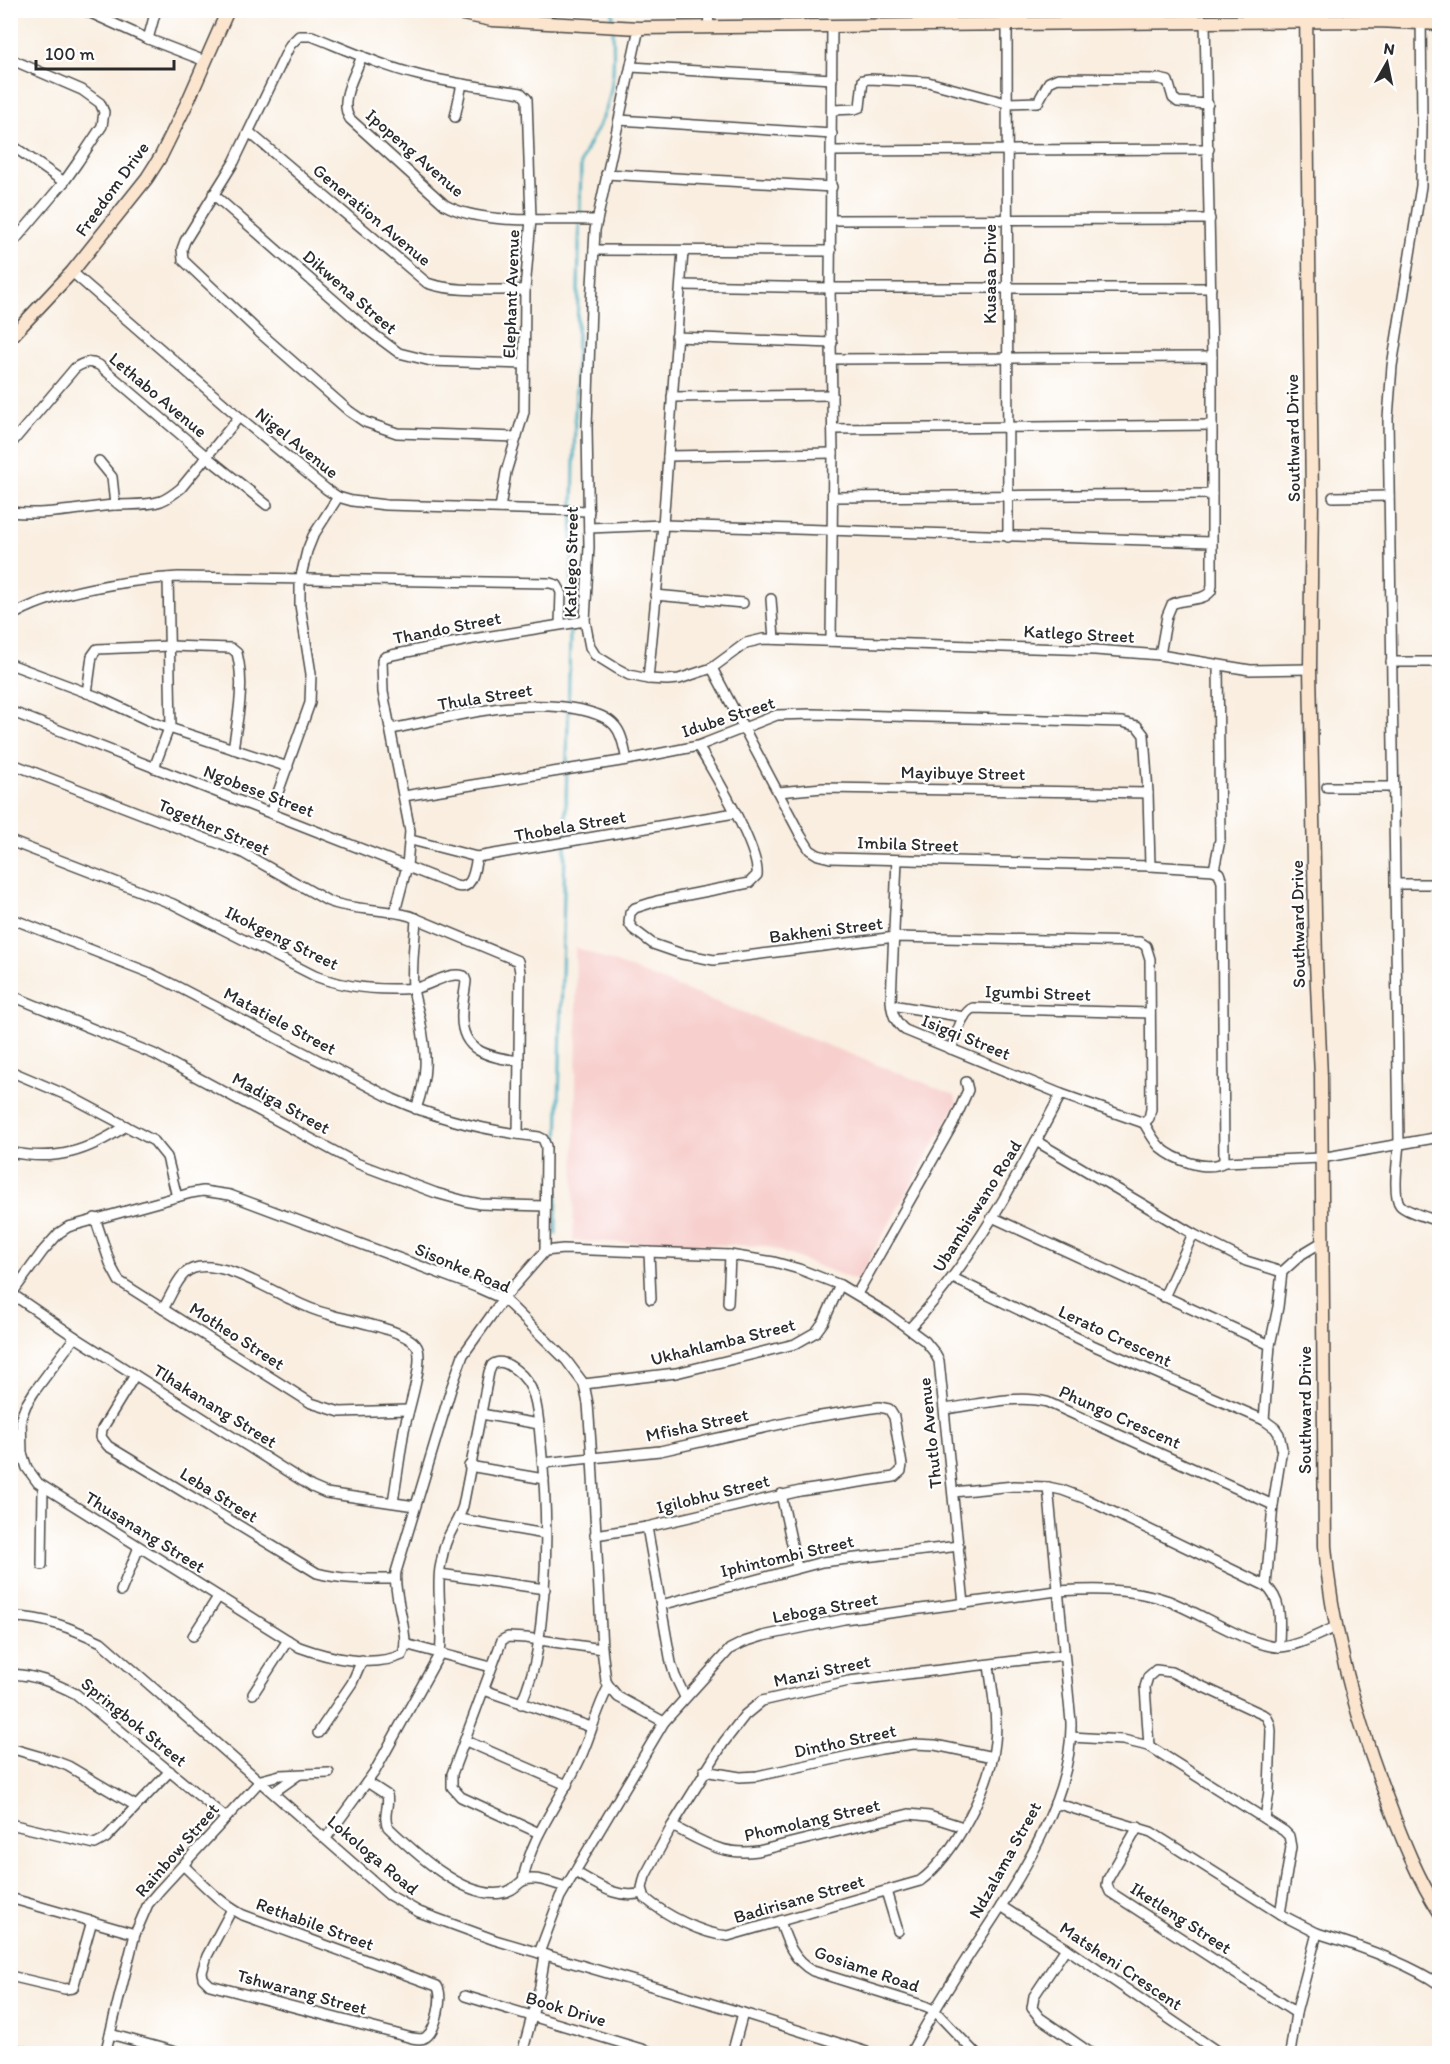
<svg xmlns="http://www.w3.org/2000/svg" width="1450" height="2064" font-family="Itim,sans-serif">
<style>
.built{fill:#f7d0ce}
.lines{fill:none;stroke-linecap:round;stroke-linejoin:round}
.stream{stroke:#3eaabd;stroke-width:3}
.street-casing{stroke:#4a4846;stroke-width:12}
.secondary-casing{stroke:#4a4846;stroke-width:15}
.street{stroke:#fff;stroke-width:9}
.secondary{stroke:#fbe5cf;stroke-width:12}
.labels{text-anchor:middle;stroke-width:4.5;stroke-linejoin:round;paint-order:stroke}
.street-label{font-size:18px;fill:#2b2b2b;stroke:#fff}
</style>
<rect width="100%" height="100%" fill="#fff"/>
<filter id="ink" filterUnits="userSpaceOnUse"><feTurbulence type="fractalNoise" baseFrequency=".0167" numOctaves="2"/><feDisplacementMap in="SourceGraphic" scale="12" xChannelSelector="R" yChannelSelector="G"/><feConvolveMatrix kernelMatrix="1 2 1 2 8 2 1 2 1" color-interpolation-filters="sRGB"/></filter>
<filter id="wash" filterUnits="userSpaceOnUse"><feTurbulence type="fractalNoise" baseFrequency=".008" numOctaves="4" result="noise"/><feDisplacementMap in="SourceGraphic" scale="24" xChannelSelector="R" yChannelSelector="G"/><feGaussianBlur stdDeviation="1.35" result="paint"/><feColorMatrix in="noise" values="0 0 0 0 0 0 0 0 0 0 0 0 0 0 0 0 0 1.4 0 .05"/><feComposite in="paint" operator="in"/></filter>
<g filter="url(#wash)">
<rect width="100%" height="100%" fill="#f9eee0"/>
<path class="built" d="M575,947L955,1095L957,1103L857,1281L766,1246L573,1241L577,1028Z"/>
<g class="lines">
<g class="stream">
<path d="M613,10V24"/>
<path d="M556,1234C561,877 571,520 581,163C586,146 596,133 603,117C615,89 614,60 613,30"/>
</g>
</g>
</g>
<g filter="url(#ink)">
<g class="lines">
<g class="street-casing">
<g id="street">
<path d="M84,10L148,39L205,61"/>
<path d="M708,10L709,27"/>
<path d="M1007,10L1008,537"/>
<path d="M1421,10L1422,125L1421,186L1392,366L1388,418L1399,1143C1398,1156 1392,1195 1400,1205C1406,1212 1430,1218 1440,1222"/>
<path d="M639,28L595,230L591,305L587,427L589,547L585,621L588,637L590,647L595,655L616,668L629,675L648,679L667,680L679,679L712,668L746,643L763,639L1095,650L1160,655L1250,670L1310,669"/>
<path d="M148,39L156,10"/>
<path d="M362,56C355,75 338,101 350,119L445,205C484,226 552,218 597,220"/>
<path d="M10,59L82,90L100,103L104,112L102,126L78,162L64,182L10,246"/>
<path d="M631,67L832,79"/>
<path d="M832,110L855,109L860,107L863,80L869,79L928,82L1006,103L1038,102L1049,82L1058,78L1159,79L1168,81L1173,98L1178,102L1208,104"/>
<path d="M455,117L462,84"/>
<path d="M619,120L832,134"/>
<path d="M249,132L427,283C455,293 495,289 525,290"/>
<path d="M10,144L64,182"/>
<path d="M832,151L1209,149"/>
<path d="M606,174L832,187"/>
<path d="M213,194L368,330L399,353L431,361L524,364"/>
<path d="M832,220L1210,219"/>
<path d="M594,250L831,251"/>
<path d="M72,272L239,417L326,489L338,497L352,501L386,505L589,511"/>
<path d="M681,285L830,288H1211"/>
<path d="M676,337L832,343"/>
<path d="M832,359L1212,357"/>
<path d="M672,397L832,395"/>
<path d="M833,429L1212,425"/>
<path d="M10,445L75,368C84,362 89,361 99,365L207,457L267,505"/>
<path d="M668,456L833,453"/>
<path d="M99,461L112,477L115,505"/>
<path d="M833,497L1212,494"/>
<path d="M1333,497L1389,496"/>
<path d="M500,508L506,472L524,412L525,290L531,219L527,99L521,93L515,92C482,87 450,83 418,75C382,66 347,50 312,36H299L290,45L234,162L185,241L182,249L183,260L259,332L349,411L365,422L397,433L517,437"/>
<path d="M10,512C45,516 80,508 114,505C130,504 146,506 161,501C169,498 175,493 181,488L239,417"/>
<path d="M589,528L663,525L1211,542"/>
<path d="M168,578L171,728"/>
<path d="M655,595L743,603"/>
<path d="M771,599L774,639"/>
<path d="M10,617C50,591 130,580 178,577L550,583L557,585L561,592L560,624"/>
<path d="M831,641L833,453L830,288L832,25"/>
<path d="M1160,655L1167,616L1172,604C1184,598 1203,602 1211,591L1212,585V357L1205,22"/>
<path d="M1391,662H1440"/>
<path d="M10,664L98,697L154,723L288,767"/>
<path d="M712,668L801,836L810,850L818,855L830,858L1150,866L1214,870"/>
<path d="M648,679L663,525L683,251"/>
<path d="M87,693L92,656L97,649L170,646L231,648L237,653C245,684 238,717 233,749"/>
<path d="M10,711L456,886C473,891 474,870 477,857"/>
<path d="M391,729C453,717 518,697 582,710C593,713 607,716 615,726C623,735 624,749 627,760"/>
<path d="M698,746C713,771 760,849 757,875L749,883L657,901L635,908L630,913L629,923L633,929L653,944L682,954L714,960L895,937L1140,942L1146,946L1150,959L1151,1109L1149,1118L1144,1123"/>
<path d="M10,763L243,853L328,901C354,911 383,908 410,916L518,961L520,972L518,1134"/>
<path d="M154,768L169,728"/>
<path d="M1327,787H1394"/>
<path d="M778,792L823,788L1148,793"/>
<path d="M404,796L627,760L698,746L777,715L812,714L1122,722L1137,726L1144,735L1148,793L1150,866"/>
<path d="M271,812L310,703L311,674L300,605V580L307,551L313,536L338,497"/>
<path d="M411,840L477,857L735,813"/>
<path d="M10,841L173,904L315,976C341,986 364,989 392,989C400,989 408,989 416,988C432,985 448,971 464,976L466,981C465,992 462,1003 462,1014C460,1052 489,1057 519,1061"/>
<path d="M897,860L891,1001C892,1014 895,1022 905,1030L1061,1094L1144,1123"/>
<path d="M1214,870L1219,873L1222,882L1224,1162"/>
<path d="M1214,870L1220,840L1218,666"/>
<path d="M1395,884H1440"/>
<path d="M395,912L407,866L410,831L383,692L382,660L385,657L392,655L473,639L585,621"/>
<path d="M10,918L150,973L180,988L393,1099C440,1120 488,1131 539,1137L543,1139L546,1146L545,1251L503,1299L463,1355L451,1389L396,1572C392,1594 412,1639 402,1655C372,1668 329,1658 299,1647L38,1483L27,1468L22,1453L21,1418L26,1405L34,1392L75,1337"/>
<path d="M10,995L154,1054L356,1163L436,1193L465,1201L480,1204L544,1206"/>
<path d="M892,1005L964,1017"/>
<path d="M951,1049C956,1037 961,1013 973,1008L1150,1013"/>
<path d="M10,1071L71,1097L154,1141L167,1157L177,1197"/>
<path d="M416,1109C428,1075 427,1054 420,1019C418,1009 414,998 413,987C411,964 415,941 416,918"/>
<path d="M1144,1123C1149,1131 1153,1140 1160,1147C1174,1160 1207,1172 1224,1162L1321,1158L1440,1137"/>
<path d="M1036,1141L1193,1234L1246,1261L1282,1272"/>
<path d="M10,1152C56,1162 88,1151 126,1126"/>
<path d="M992,1217L1270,1345"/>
<path d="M95,1218L111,1266L119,1281L311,1403L340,1412L408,1410"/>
<path d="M545,1251L563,1249L730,1255L774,1262L799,1269L840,1285L887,1313L925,1341L934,1352L939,1361L964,1604"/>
<path d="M649,1252L651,1299"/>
<path d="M953,1278L1090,1344L1264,1420L1275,1428L1279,1434L1282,1448L1273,1505L1266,1586"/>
<path d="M12,1294L75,1337L312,1487L326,1493L415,1506"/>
<path d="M857,1294L954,1122L968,1090L966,1082"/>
<path d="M10,1296L43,1251L59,1233L68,1227L191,1193L203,1191L230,1195L476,1287L503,1299L511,1306L566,1360L584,1384L588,1404L592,1458L602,1649L606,1681L609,1686L618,1697L664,1722"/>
<path d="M1164,1297L1193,1234"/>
<path d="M728,1303L730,1255"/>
<path d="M163,1309C170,1298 175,1283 184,1274C208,1251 266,1288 290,1299C302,1305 315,1311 328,1314C347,1321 412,1329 418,1349C423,1366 408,1411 404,1430C400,1454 397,1478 393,1502"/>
<path d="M910,1328C974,1260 1018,1176 1061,1094"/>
<path d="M135,1375L102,1429L101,1437L108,1446L317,1573C342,1580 368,1579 395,1579"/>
<path d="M584,1384L676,1373L795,1344L816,1332L824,1321L840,1285"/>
<path d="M945,1409C976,1405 1016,1394 1047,1402L1273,1505"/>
<path d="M481,1414L539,1424"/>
<path d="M1264,1420L1270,1345L1278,1307L1282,1272L1302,1254L1322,1242"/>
<path d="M543,1463L660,1451L808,1418L879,1407L889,1409L894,1417L902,1465L901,1471L894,1477L800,1491L647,1527L595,1535"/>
<path d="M469,1466L544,1479"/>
<path d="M953,1492L1014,1486L1048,1487L1062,1490L1086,1499L1266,1586C1284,1602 1279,1625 1279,1647"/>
<path d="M781,1494L797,1567"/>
<path d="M459,1519L545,1534"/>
<path d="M647,1527L671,1663L675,1676L685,1697"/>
<path d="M42,1565L43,1487"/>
<path d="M440,1574L545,1589"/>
<path d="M121,1591L139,1547"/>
<path d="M661,1605L822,1562L959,1546"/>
<path d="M10,1617C42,1616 74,1629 101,1642L389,1895L419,1912L495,1940L743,2013L873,2054"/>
<path d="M193,1636L218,1597"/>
<path d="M405,1644L491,1667"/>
<path d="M989,1665C992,1690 998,1717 995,1742C991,1785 954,1856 920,1881L728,1936C702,1934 665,1915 645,1898L642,1888L645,1876L672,1826L724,1742L745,1715L762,1701L849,1681L1064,1655"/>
<path d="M10,1674C35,1675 55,1683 76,1694L226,1818"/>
<path d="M484,1690L591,1727"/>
<path d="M253,1694L288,1640"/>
<path d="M318,1733L352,1683L362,1660"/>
<path d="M1071,1737L1123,1740L1149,1746L1284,1831L1289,1836L1291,1847L1280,1914"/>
<path d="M466,1741L567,1785"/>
<path d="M1149,1746L1145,1687L1148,1677L1156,1670L1171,1672L1266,1716L1270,1724L1271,1731L1269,1791L1265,1819"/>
<path d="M10,1748L55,1761L68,1766L136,1806"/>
<path d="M704,1771L740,1777L757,1776L881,1749L914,1744L935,1745L993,1757"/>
<path d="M367,1782L387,1795C390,1806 382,1816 388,1827C413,1851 464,1899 501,1893C510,1892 515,1887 521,1882C533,1874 553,1884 566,1887"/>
<path d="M274,1792L298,1775"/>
<path d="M1055,1803L1151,1832L1280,1914L1317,1933L1296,2013L1290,2054"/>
<path d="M10,1824L95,1844L106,1838L170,1771"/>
<path d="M672,1826C704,1842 721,1856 758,1851L909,1814L929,1816L963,1827"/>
<path d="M1138,1827L1108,1879L1107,1885L1110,1892L1296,2013"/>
<path d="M539,1833L461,1797L452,1787V1774L502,1640L508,1637L526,1638L602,1649"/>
<path d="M326,1838L375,1771L440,1653C444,1625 436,1596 440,1568C442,1559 443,1549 447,1540C452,1528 459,1519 463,1506L489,1372L492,1365C500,1359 508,1364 516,1370C524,1376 531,1386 534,1396C539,1412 539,1429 541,1446C548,1514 548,1584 537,1652C534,1670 528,1687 521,1704"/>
<path d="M183,1865C202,1883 220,1903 243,1915L437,1986C444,1996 436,2030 426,2037C422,2040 417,2039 412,2038L210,1985L203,1978L202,1972L207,1956L232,1909"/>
<path d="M575,1872C597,1884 616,1900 643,1893"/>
<path d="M523,1880C531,1835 561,1800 580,1759C591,1735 596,1710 609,1686"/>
<path d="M886,1891L898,1931"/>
<path d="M10,1898L135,1934"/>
<path d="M1001,1906L1066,1948L1221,2054"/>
<path d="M780,1921C787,1942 793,1960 813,1971L925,2006L934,2010L976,2054"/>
<path d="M1317,1933C1353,1944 1409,1963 1440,1985"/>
<path d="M1066,1948L1034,1996L1032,2008L1040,2018L1092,2054"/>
<path d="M539,1953L560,1897L664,1722L730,1649L744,1642L763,1636L844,1619L1057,1591C1094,1589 1131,1588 1166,1600C1195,1610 1253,1648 1280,1647C1298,1646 1319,1634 1336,1627"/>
<path d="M10,1976L65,1989L73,1988L92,1921"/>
<path d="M465,1996L658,2054"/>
<path d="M110,2034L183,2054"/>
<path d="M10,2048L33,2054"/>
<path d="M105,2054L135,1934L148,1904L159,1891L261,1780L280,1775L329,1773"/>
<path d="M522,2054L540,1986L545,1955"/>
<path d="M732,2054L743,2013"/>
<path d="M910,2054C928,2020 948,1988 969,1955C1012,1890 1073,1803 1071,1722L1048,1487"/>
</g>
</g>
<g class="secondary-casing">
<g id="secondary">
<path d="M443,10L492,20L639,28L1205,22L1377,21L1440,24"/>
<path d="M1306,10L1312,499L1310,669L1316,962L1321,1077L1325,1546C1332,1635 1357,1721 1389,1804C1403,1841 1418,1879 1440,1913"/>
<path d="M10,338L72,272L147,178L161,156L188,101L228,10"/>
</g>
</g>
<use href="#street" class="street"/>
<use href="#secondary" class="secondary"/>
</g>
</g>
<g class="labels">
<g class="street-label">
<text transform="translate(415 153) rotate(41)" y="6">Ipopeng Avenue</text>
<text transform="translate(112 189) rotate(-54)" y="6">Freedom Drive</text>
<text transform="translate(372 215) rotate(40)" y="6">Generation Avenue</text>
<text transform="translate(990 274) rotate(-90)" y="6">Kusasa Drive</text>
<text transform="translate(350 292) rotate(41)" y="6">Dikwena Street</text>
<text transform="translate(511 294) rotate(-88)" y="6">Elephant Avenue</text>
<text transform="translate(158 395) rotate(40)" y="6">Lethabo Avenue</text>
<text transform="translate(1293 438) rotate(-91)" y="6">Southward Drive</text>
<text transform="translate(297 443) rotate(39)" y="6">Nigel Avenue</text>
<text transform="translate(571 562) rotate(-89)" y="6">Katlego Street</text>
<text transform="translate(447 628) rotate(-11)" y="6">Thando Street</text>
<text transform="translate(1079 634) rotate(3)" y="6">Katlego Street</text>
<text transform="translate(485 697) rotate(-9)" y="6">Thula Street</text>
<text transform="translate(728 717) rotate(-18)" y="6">Idube Street</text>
<text transform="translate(963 773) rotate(1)" y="6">Mayibuye Street</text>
<text transform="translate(259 791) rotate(21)" y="6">Ngobese Street</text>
<text transform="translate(570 826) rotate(-10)" y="6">Thobela Street</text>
<text transform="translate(214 827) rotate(23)" y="6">Together Street</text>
<text transform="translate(908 844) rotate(2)" y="6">Imbila Street</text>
<text transform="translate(1298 924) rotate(-91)" y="6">Southward Drive</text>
<text transform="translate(826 930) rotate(-7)" y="6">Bakheni Street</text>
<text transform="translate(282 938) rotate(26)" y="6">Ikokgeng Street</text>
<text transform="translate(1038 993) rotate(2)" y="6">Igumbi Street</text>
<text transform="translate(280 1021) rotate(28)" y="6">Matatiele Street</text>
<text transform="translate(966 1037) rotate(22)" y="6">Isigqi Street</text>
<text transform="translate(281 1103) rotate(29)" y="6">Madiga Street</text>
<text transform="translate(977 1206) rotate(-58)" y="6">Ubambiswano Road</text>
<text transform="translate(463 1268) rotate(23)" y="6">Sisonke Road</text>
<text transform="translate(237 1336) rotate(33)" y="6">Motheo Street</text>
<text transform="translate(1115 1336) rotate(25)" y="6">Lerato Crescent</text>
<text transform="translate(723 1342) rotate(-14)" y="6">Ukhahlamba Street</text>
<text transform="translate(215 1406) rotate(32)" y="6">Tlhakanang Street</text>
<text transform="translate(1305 1410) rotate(-90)" y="6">Southward Drive</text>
<text transform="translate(1120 1417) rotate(24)" y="6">Phungo Crescent</text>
<text transform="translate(697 1425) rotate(-12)" y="6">Mfisha Street</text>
<text transform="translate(930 1433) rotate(-96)" y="6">Thutlo Avenue</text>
<text transform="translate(713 1494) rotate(-14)" y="6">Igilobhu Street</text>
<text transform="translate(219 1495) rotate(32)" y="6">Leba Street</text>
<text transform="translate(145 1532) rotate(32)" y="6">Thusanang Street</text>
<text transform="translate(787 1556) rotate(-13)" y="6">Iphintombi Street</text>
<text transform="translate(825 1608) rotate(-10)" y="6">Leboga Street</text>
<text transform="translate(822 1671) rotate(-12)" y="6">Manzi Street</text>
<text transform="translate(134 1722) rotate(39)" y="6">Springbok Street</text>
<text transform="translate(845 1741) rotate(-12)" y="6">Dintho Street</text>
<text transform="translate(812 1820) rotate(-13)" y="6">Phomolang Street</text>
<text transform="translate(177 1850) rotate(-49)" y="6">Rainbow Street</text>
<text transform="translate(373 1855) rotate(40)" y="6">Lokologa Road</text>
<text transform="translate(1005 1860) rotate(-61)" y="6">Ndzalama Street</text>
<text transform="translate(799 1899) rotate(-16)" y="6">Badirisane Street</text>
<text transform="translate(1181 1918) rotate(33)" y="6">Iketleng Street</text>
<text transform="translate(315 1924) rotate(20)" y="6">Rethabile Street</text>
<text transform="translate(1121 1966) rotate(34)" y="6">Matsheni Crescent</text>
<text transform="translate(867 1969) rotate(19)" y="6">Gosiame Road</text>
<text transform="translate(302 1992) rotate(15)" y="6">Tshwarang Street</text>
<text transform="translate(566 2009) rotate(17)" y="6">Book Drive</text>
</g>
</g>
<rect width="1450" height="2064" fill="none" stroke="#fff" stroke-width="36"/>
<g transform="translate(1387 63) rotate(9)" stroke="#ffffff" stroke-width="4.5" paint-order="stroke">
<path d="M0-4.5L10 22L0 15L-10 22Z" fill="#2b2b2b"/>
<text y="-9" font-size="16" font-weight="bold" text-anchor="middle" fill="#2b2b2b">N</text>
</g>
<path d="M36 60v9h138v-9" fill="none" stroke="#2b2b2b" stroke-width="3"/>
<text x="45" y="60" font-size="18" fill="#2b2b2b" stroke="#ffffff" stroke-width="4.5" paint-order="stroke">100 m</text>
</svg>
